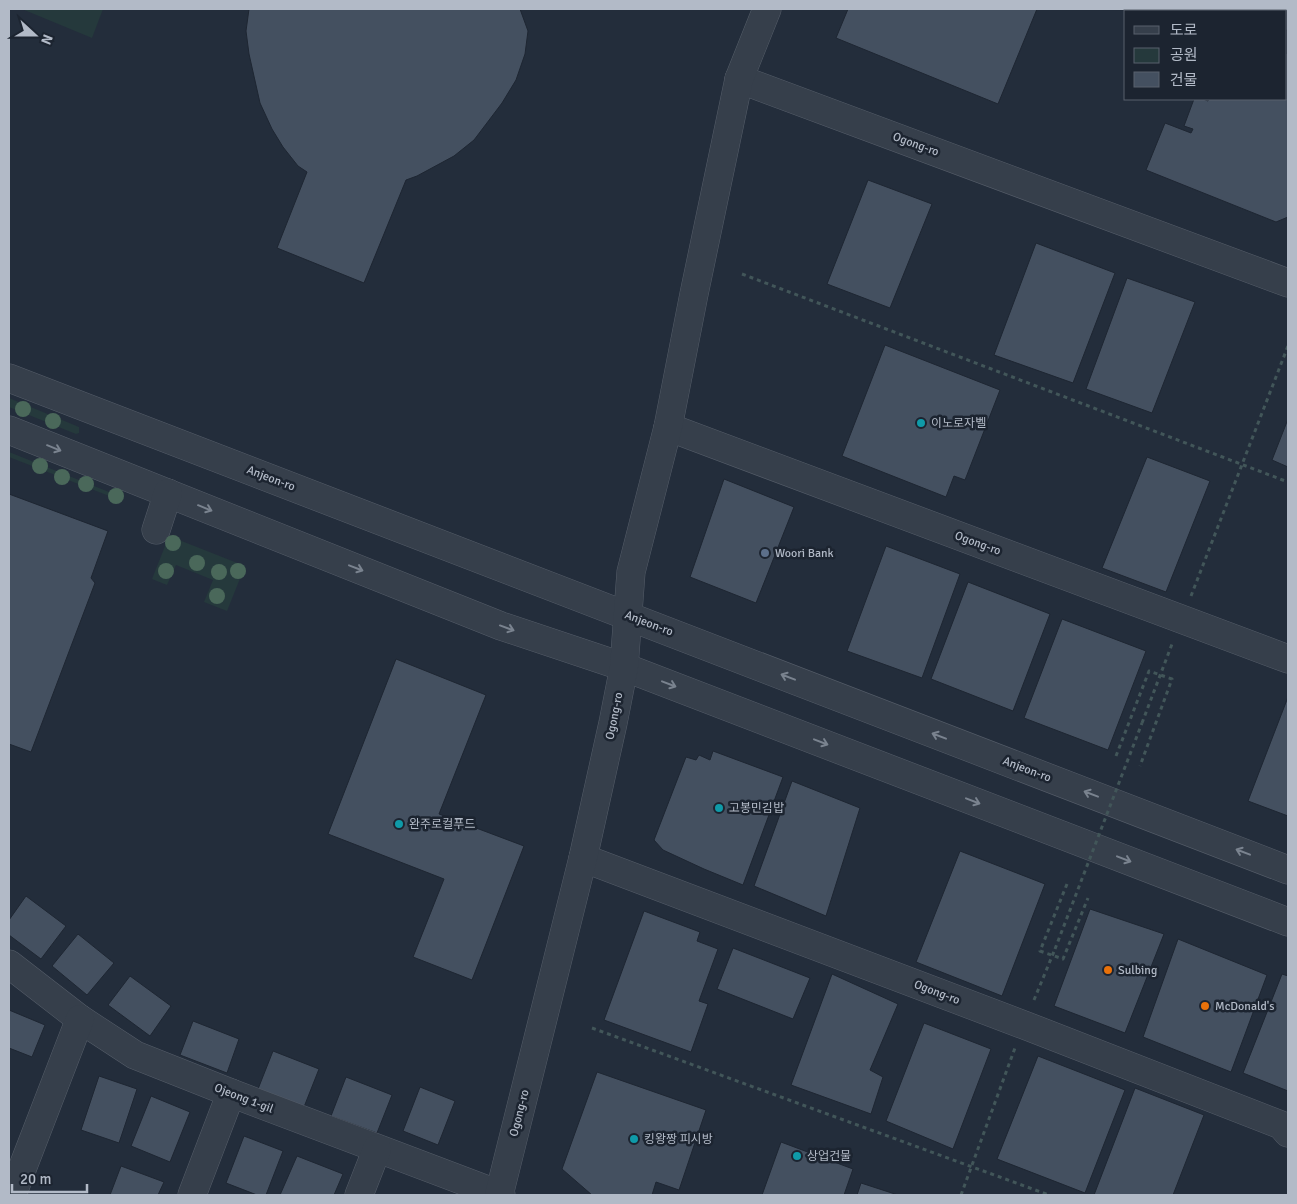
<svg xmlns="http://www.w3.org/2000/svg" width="1297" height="1204" font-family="Signika,'Noto Sans KR',sans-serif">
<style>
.green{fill:#25393c}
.building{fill:#445060;stroke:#1e2632}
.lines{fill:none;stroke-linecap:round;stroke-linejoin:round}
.minor-casing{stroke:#555d69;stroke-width:29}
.path{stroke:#425659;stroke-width:3;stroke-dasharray:4 4;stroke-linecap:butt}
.minor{stroke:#363f4b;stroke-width:28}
.path-bridge{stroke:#425659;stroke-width:3;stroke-dasharray:4 4;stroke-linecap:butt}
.tree{fill:#4a685a}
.oneway{stroke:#7a838f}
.culture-dot{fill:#0f9aa8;stroke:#1c2430;stroke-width:2}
.service-dot{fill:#5c6f8a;stroke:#1c2430;stroke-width:2}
.food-dot{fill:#e8710a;stroke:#1c2430;stroke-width:2}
.labels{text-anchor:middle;stroke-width:5;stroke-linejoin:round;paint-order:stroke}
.street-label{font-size:12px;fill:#b2bac7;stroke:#1c2430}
.poi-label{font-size:12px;fill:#b2bac7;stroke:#1c2430;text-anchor:start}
</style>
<rect width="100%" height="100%" fill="#232d3b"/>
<g class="green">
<path d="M22,9H103L92,38Z"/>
<path d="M9,398L79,427V433L76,434L9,407Z"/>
<path d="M9,452L124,498L122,501L9,457Z"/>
<path d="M169,536L245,566L227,611L204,602L213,580L176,565L167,585L152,579Z"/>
</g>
<g class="building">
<path d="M249,9H520L528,31L525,54L516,80L502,103L474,140L454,156L417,176L406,180L364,283L277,248L307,172L298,166L283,147L272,129L260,103L249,54L246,31Z"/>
<path d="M848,9H1037L998,104L836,38Z"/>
<path d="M1269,9H1288V31L1286,30V11H1268Z"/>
<path d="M1286,53L1288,54V217L1276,222L1146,170L1165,123L1191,133L1193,129L1184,126L1194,99H1203L1208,101L1209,99H1286Z"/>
<path d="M868,180L932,204L890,308L827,284Z"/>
<path d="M1036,243L1115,273L1073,383L994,355Z"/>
<path d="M1127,278L1195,302L1152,413L1086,389Z"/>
<path d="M885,345L1000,390L965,480L954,476L946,497L842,456Z"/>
<path d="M1288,419V467L1272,460Z"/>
<path d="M1147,457L1210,481L1166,592L1102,568Z"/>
<path d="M724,479L794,507L756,603L690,577Z"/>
<path d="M9,494L108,531L91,578L95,583L31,752L9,744Z"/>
<path d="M886,546L960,574L922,678L847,651Z"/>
<path d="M968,582L1050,614L1013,711L931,679Z"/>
<path d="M1062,619L1146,651L1108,750L1024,718Z"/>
<path d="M396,659L486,695L439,814L524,846L472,980L413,957L444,879L328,834Z"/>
<path d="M1288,697V816L1248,801Z"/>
<path d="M713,751L783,777L743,885L704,869L663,850L654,840L686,757L696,760L699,755L710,760Z"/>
<path d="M792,781L860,808L826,916L754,886Z"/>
<path d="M960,851L1045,884L1002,996L916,962Z"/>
<path d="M26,896L66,926L41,959L9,935V920Z"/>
<path d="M1090,909L1164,934L1125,1033L1054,1006Z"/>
<path d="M644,911L700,932L697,941L718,949L699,1001L708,1004L691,1052L604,1020Z"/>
<path d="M78,934L114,963L87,995L52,966Z"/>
<path d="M1178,939L1267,975L1231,1072L1143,1037Z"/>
<path d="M733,948L810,978L793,1019L717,989Z"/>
<path d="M832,974L898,1004L870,1070L883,1077L871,1114L791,1085Z"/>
<path d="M1282,974L1288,976V1091L1243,1073Z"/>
<path d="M130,976L171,1006L150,1036L108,1005Z"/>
<path d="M9,1010L45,1025L32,1057L9,1048Z"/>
<path d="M193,1021L239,1039L227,1073L180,1055Z"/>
<path d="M924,1023L991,1049L953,1149L886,1121Z"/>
<path d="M273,1051L319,1069L304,1107L258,1089Z"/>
<path d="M1038,1056L1125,1090L1085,1193L997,1159Z"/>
<path d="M597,1072L706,1110L679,1190L656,1182L652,1195H592L562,1169Z"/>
<path d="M99,1076L137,1089L119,1143L81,1130Z"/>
<path d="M346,1077L392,1095L377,1133L331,1116Z"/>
<path d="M420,1087L455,1101L438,1145L403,1131Z"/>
<path d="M1135,1088L1204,1115L1173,1195H1094Z"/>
<path d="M151,1096L190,1112L170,1162L131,1146Z"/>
<path d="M244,1136L283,1151L266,1195H257L226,1183Z"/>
<path d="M781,1142L853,1169L844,1195H762Z"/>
<path d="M297,1156L343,1174L334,1195H280Z"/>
<path d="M121,1166L164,1182L158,1195H110Z"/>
<path d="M861,1183L898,1195H857Z"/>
</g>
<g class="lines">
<g class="minor-casing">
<g id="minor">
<path d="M739,79L1288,283"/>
<path d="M9,378L1288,870"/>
<path d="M668,427L1288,659"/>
<path d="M9,430L501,626L624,667L1288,922"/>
<path d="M156,530L168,493"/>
<path d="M583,858L1024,1025L1281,1125L1288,1133"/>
<path d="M9,964L80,1019L135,1055L231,1093L501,1195"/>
<path d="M12,1195L80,1019"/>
<path d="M192,1195L231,1093"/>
<path d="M359,1195L377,1149"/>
<path d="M499,1195L583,858L613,723L624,667L631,572L668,427L694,294L739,79L767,9"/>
</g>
</g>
<g class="path">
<path d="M742,274L1288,482"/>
<path d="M1191,596L1288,346"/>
<path d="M1142,723L1172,644"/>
<path d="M1116,756L1149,671L1172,679L1140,766"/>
<path d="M1067,884L1040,951L1063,959L1088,898"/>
<path d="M1034,1000L1055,949"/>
<path d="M592,1028L1049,1195"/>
<path d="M961,1195L1015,1048"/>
</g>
<use href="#minor" class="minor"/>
<path class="path-bridge" d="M1055,949L1142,723"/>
</g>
<g class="tree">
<circle cx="23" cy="409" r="8"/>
<circle cx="53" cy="421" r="8"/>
<circle cx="40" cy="466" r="8"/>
<circle cx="62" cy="477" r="8"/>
<circle cx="86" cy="484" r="8"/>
<circle cx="116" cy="496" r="8"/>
<circle cx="173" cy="543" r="8"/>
<circle cx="197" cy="563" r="8"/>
<circle cx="166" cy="571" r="8"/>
<circle cx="238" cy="571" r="8"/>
<circle cx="219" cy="572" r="8"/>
<circle cx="217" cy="596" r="8"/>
</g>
<defs><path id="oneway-shaft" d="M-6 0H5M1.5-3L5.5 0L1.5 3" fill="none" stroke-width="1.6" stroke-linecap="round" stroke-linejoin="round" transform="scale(1.25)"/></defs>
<g class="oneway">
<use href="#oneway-shaft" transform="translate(54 448) rotate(22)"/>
<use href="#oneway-shaft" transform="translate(205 508) rotate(22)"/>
<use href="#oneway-shaft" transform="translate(356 568) rotate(21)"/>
<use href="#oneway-shaft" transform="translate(507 628) rotate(20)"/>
<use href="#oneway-shaft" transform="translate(788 677) rotate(-159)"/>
<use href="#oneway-shaft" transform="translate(669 684) rotate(21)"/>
<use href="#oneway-shaft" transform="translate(939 736) rotate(-159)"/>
<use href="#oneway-shaft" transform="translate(821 742) rotate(21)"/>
<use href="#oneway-shaft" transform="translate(1091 794) rotate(-159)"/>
<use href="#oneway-shaft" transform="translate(973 801) rotate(21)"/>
<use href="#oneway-shaft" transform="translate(1243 852) rotate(-159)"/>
<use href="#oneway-shaft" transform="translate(1124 859) rotate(21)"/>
</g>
<g class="culture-dot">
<circle cx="921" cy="423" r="5"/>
<circle cx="719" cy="808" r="5"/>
<circle cx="399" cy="824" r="5"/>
<circle cx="634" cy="1139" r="5"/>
<circle cx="797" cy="1156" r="5"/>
</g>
<circle class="service-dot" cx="765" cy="553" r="5"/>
<g class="food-dot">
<circle cx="1108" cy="970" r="5"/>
<circle cx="1205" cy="1006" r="5"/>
</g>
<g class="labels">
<g class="street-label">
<text transform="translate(916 144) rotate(20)" y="4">Ogong-ro</text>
<text transform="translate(271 478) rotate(21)" y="4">Anjeon-ro</text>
<text transform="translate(978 543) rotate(20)" y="4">Ogong-ro</text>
<text transform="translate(649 623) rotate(21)" y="4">Anjeon-ro</text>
<text transform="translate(614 716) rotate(-79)" y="4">Ogong-ro</text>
<text transform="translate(1027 769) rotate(21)" y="4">Anjeon-ro</text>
<text transform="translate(937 992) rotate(21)" y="4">Ogong-ro</text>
<text transform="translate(244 1098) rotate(21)" y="4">Ojeong 1-gil</text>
<text transform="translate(519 1113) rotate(-76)" y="4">Ogong-ro</text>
</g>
<g class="poi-label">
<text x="931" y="427">이노로자벨</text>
<text x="775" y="557">Woori Bank</text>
<text x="729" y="812">고봉민김밥</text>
<text x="409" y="828">완주로컬푸드</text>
<text x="1118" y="974">Sulbing</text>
<text x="1215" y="1010">McDonald's</text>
<text x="644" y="1143">킹왕짱 피시방</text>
<text x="807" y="1160">상업건물</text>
</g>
</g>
<rect width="1297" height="1204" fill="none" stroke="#b2bac7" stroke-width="20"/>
<rect x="1124" y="10" width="162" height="90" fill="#1c2430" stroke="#58606c"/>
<rect x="1134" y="26" width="25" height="8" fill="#363f4b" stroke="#58606c"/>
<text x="1170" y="35" font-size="15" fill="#b2bac7">도로</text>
<rect x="1134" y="48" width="25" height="15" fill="#25393c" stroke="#58606c"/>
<text x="1170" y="60" font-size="15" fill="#b2bac7">공원</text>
<rect x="1134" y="72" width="25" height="15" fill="#445060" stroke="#58606c"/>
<text x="1170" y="85" font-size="15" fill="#b2bac7">건물</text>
<g transform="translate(35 35) rotate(111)" stroke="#1c2430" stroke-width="4" paint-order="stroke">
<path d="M0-4L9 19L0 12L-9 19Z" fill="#b2bac7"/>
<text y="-8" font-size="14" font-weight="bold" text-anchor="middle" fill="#b2bac7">N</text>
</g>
<path d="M12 1184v8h75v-8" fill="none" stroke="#b2bac7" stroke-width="2.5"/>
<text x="20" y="1184" font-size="15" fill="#b2bac7" stroke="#1c2430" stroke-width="4" paint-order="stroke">20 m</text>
</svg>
